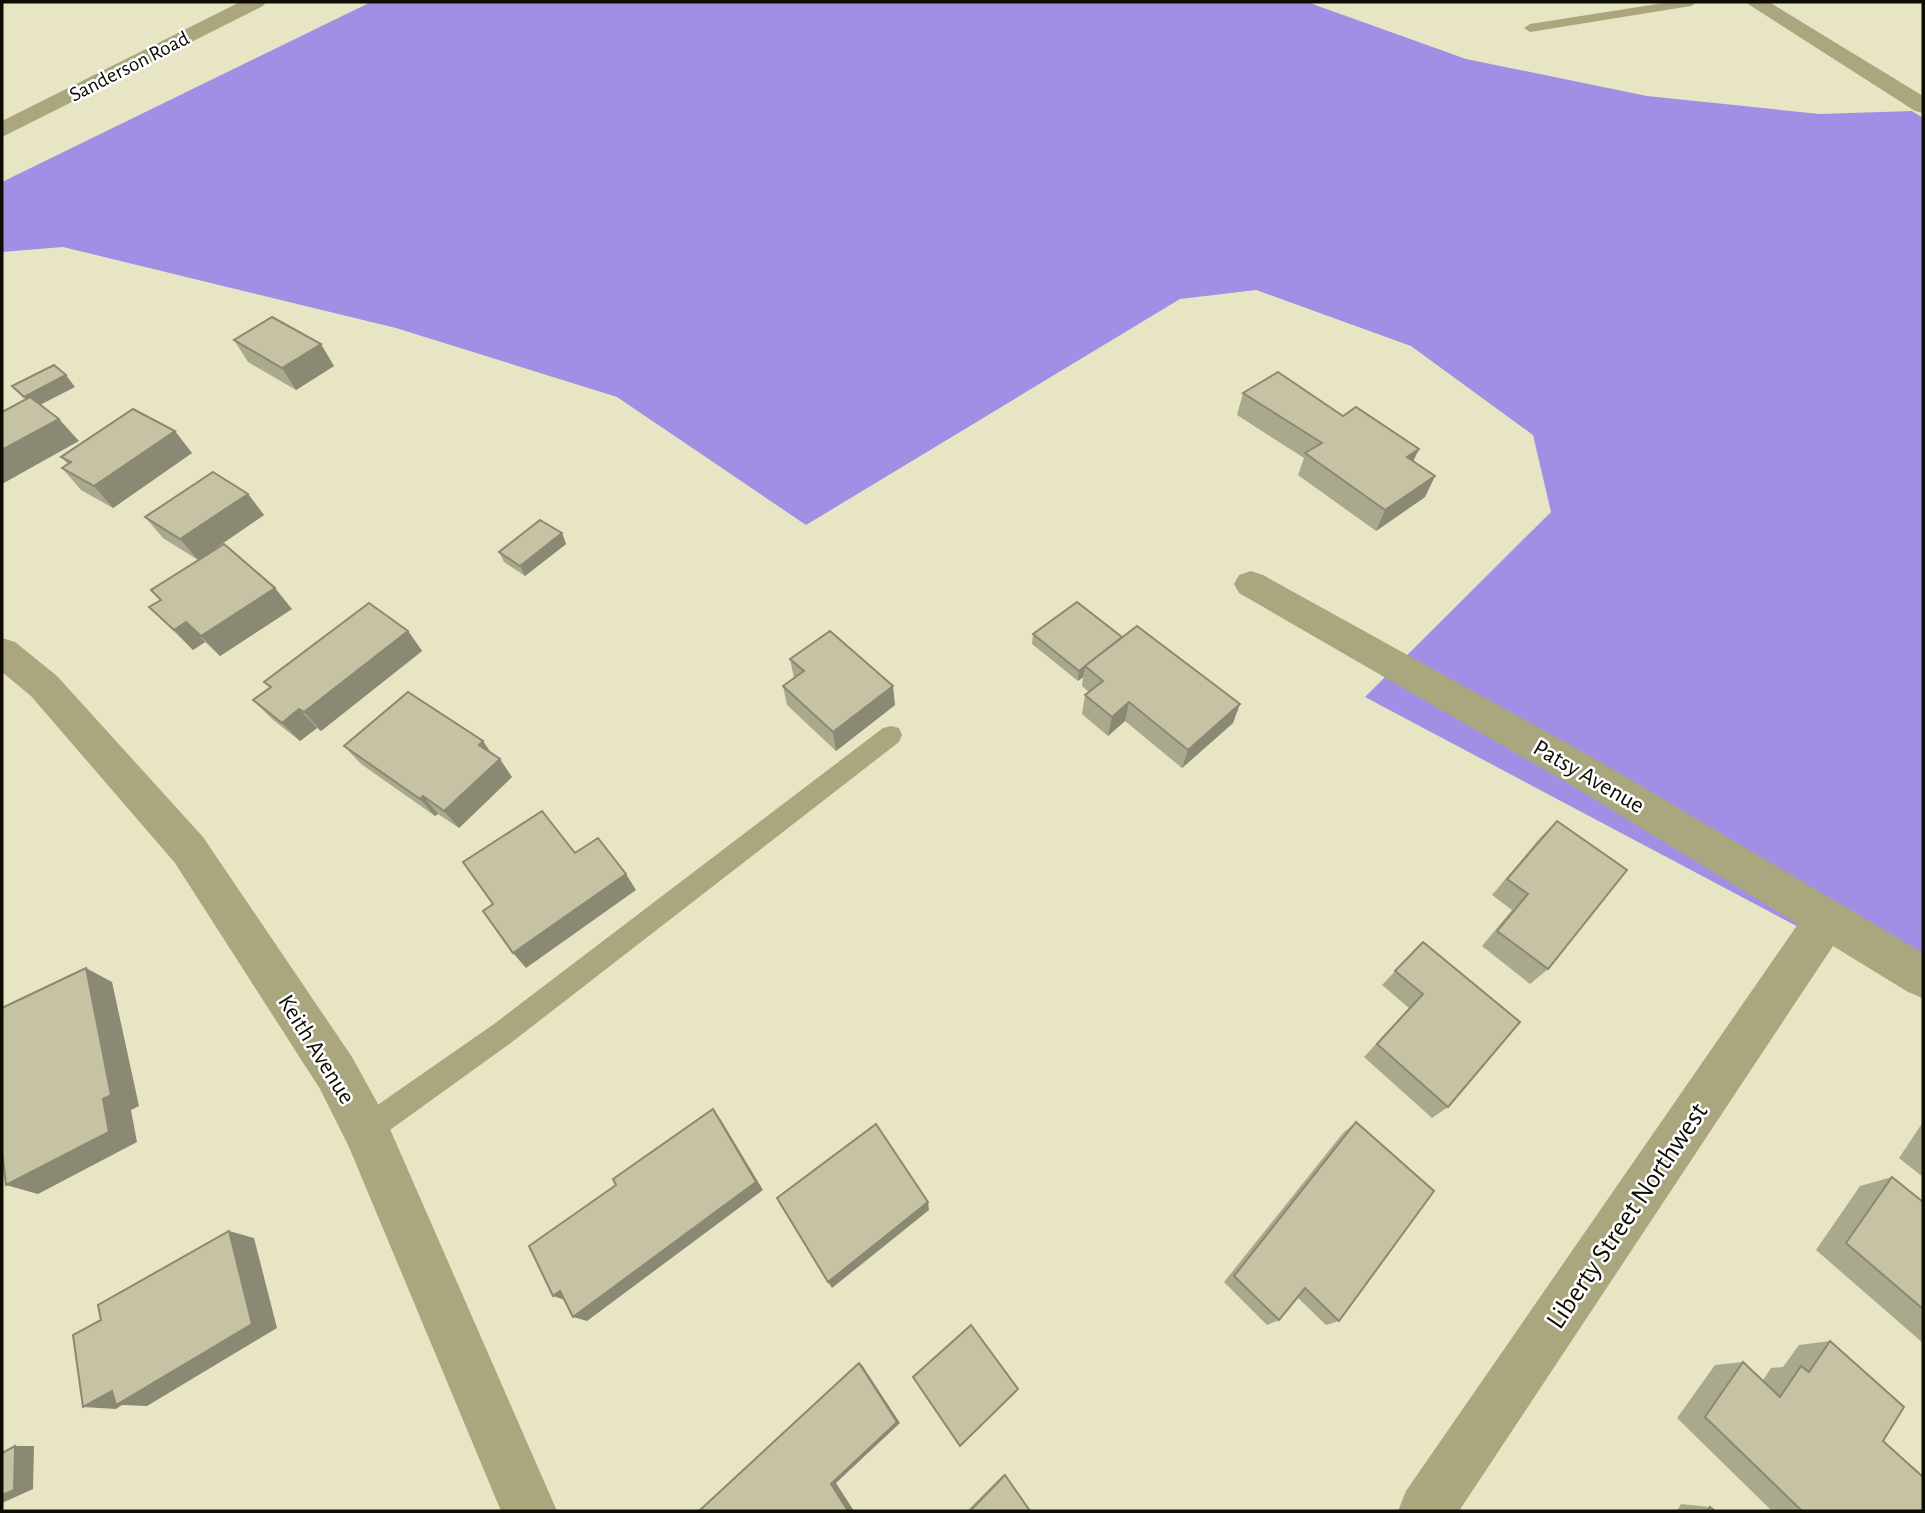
<svg xmlns="http://www.w3.org/2000/svg" width="1925" height="1513" font-family="'Alegreya Sans',sans-serif">
<style>
.forest{fill:#a08fe4}
.lines{fill:none;stroke-linecap:round;stroke-linejoin:round}
.service{fill:#aaa67d;fill-rule:evenodd}
.minor{fill:#aaa67d;fill-rule:evenodd}
.tertiary{fill:#aaa67d;fill-rule:evenodd}
.wall{fill:#aaa88d}
.shaded-wall{fill:#8b8873}
.building{fill:#c6c3a4;stroke:#8b8873;stroke-width:2}
.labels{text-anchor:middle;stroke-width:5;stroke-linejoin:round;paint-order:stroke}
.far-street-label{font-size:21px;fill:#0e0d04;stroke:#fff}
.street-label{font-size:24px;fill:#0e0d04;stroke:#fff}
.near-street-label{font-size:28px;fill:#0e0d04;stroke:#fff}
</style>
<rect width="100%" height="100%" fill="#e8e5c5"/>
<path class="forest" d="M371,2H1307L1466,59L1647,96L1820,114L1912,111L1923,118V999L1870,965L1365,697L1551,512L1533,435L1411,346L1256,290L1180,299L806,525L617,397L396,328L63,247L2,252V182Z"/>
<g class="lines">
<g class="service">
<path d="M1670,2H1697L1691,6L1530,32L1524,28L1530,24Z"/>
<path d="M891,726L899,728L902,735L899,742L512,1042L376,1140L366,1144L356,1140L352,1130L356,1120L494,1024L883,728Z"/>
</g>
<g class="minor">
<path d="M1745,2H1769L1923,96V113L1915,111Z"/>
<path d="M1251,571L1263,575L1599,761L1923,953V998L1908,992L1833,946L1459,1511H1398L1406,1491L1798,924L1571,785L1239,593L1234,584L1239,575Z"/>
</g>
<g class="tertiary">
<path d="M240,2H266L263,6L2,137V121Z"/>
<path d="M2,638L15,642L57,676L203,837L352,1057L383,1113L557,1511H501L349,1147L320,1089L175,863L31,696L2,672Z"/>
</g>
</g>
<g class="wall">
<path d="M234,340L334,366L296,390L248,362Z"/>
<path d="M1243,393L1343,416L1419,449L1413,461L1435,476L1425,497L1376,531L1298,475L1304,458L1237,415Z"/>
<path d="M192,453L113,508L81,490L62,468L68,464L61,457Z"/>
<path d="M248,494L264,515L199,560L292,609L220,656L205,642L193,650L149,607L161,600L198,560L163,538L145,517Z"/>
<path d="M562,533L566,544L525,576L504,562L499,552Z"/>
<path d="M408,631L422,651L321,731L317,728L300,741L272,719L253,700L270,688L264,682Z"/>
<path d="M1033,634L1233,723L1182,768L1125,721L1108,736L1082,714L1085,695L1089,692L1082,686L1083,677L1078,681L1032,644Z"/>
<path d="M790,659L895,705L836,751L787,705L783,686L794,678Z"/>
<path d="M344,746L512,777L459,828L438,814L435,816L361,764Z"/>
<path d="M1557,821L1548,969L1530,984L1482,946L1512,910L1492,895L1540,838Z"/>
<path d="M1423,942L1448,1107L1432,1118L1364,1057L1409,1008L1382,985Z"/>
<path d="M1356,1122L1339,1321L1326,1325L1297,1297L1279,1320L1267,1325L1224,1282L1343,1133Z"/>
<path d="M1923,1122V1177L1899,1158Z"/>
<path d="M1892,1177L1923,1202V1343L1816,1250L1860,1186Z"/>
<path d="M1830,1341L1883,1441L1923,1511H1772L1677,1418L1715,1365L1743,1362L1763,1380L1771,1368L1783,1367L1799,1345Z"/>
<path d="M1004,1474L1030,1511H967Z"/>
<path d="M1681,1504L1710,1507L1715,1511H1677Z"/>
</g>
<g class="shaded-wall">
<path d="M321,344L334,366L296,390L282,368Z"/>
<path d="M66,375L75,387L34,408L24,397Z"/>
<path d="M59,419L79,441L2,484V450Z"/>
<path d="M175,431L192,453L113,508L94,486Z"/>
<path d="M1419,449L1409,470L1407,457Z"/>
<path d="M1435,476L1425,497L1376,531L1385,510Z"/>
<path d="M248,494L264,515L198,560L180,539Z"/>
<path d="M562,533L566,544L525,576L520,566Z"/>
<path d="M275,588L292,609L220,656L201,636Z"/>
<path d="M186,622L205,642L193,650L174,630Z"/>
<path d="M408,631L422,651L321,731L304,712Z"/>
<path d="M1085,667L1083,677L1078,681L1079,671Z"/>
<path d="M893,686L895,705L836,751L833,732Z"/>
<path d="M1129,702L1125,721L1108,736L1112,717Z"/>
<path d="M1240,704L1233,723L1182,768L1188,750Z"/>
<path d="M299,709L317,728L300,741L282,723Z"/>
<path d="M483,741L496,760L479,745Z"/>
<path d="M500,759L512,777L459,828L444,811Z"/>
<path d="M423,796L438,814L435,816L420,799Z"/>
<path d="M626,874L636,890L526,968L513,953Z"/>
<path d="M86,968L112,982L139,1106L131,1110L137,1142L38,1194L6,1185Z"/>
<path d="M713,1109L721,1120L763,1190L587,1321L573,1317Z"/>
<path d="M928,1202L929,1210L832,1288L828,1282Z"/>
<path d="M229,1231L254,1238L277,1328L147,1406L122,1405L116,1409L83,1407Z"/>
<path d="M560,1291L568,1301L553,1296Z"/>
<path d="M859,1363L862,1365L900,1423L836,1483L854,1511H848L831,1484Z"/>
<path d="M15,1446H34L33,1489L2,1503V1495Z"/>
</g>
<g class="building">
<path d="M272,317L321,344L282,368L234,340Z"/>
<path d="M54,365L66,375L24,397L12,386Z"/>
<path d="M1278,372L1343,416L1356,407L1419,449L1407,457L1435,476L1385,510L1305,453L1322,443L1243,393Z"/>
<path d="M30,397L59,419L2,450V412Z"/>
<path d="M133,409L175,431L94,486L62,468L71,462L61,457Z"/>
<path d="M213,472L248,494L180,539L145,517Z"/>
<path d="M540,520L562,533L520,566L499,552Z"/>
<path d="M224,544L275,588L201,636L186,622L174,630L149,607L161,600L151,590Z"/>
<path d="M1077,602L1122,637L1079,671L1033,634Z"/>
<path d="M369,603L408,631L304,712L299,709L282,723L253,700L271,687L264,682Z"/>
<path d="M1137,626L1240,704L1188,750L1129,702L1112,717L1085,695L1103,681L1085,666Z"/>
<path d="M830,631L893,686L833,732L783,686L804,671L790,659Z"/>
<path d="M408,692L483,741L479,745L500,759L444,811L423,796L420,799L344,746Z"/>
<path d="M542,811L575,853L598,838L626,874L513,953L483,911L493,904L463,862Z"/>
<path d="M1557,821L1627,870L1548,969L1497,931L1528,894L1507,879Z"/>
<path d="M1423,942L1520,1022L1448,1107L1377,1044L1423,994L1395,971Z"/>
<path d="M86,968L111,1095L103,1099L109,1132L6,1185L2,1151V1008Z"/>
<path d="M713,1109L756,1182L573,1317L560,1291L553,1296L529,1246L616,1185L613,1179Z"/>
<path d="M1356,1122L1434,1191L1339,1321L1305,1288L1279,1320L1234,1276Z"/>
<path d="M876,1124L928,1202L828,1282L777,1198Z"/>
<path d="M1892,1177L1923,1202V1309L1846,1243Z"/>
<path d="M229,1231L252,1324L116,1405L112,1391L83,1407L73,1335L101,1320L98,1305Z"/>
<path d="M971,1325L1018,1389L960,1446L913,1377Z"/>
<path d="M1830,1341L1904,1407L1883,1441L1923,1477V1511H1802L1705,1417L1743,1362L1780,1397L1801,1366L1809,1372Z"/>
<path d="M859,1363L897,1422L831,1484L848,1511H699Z"/>
<path d="M15,1446L14,1490L2,1495V1453Z"/>
<path d="M1005,1475L1030,1511H970Z"/>
<path d="M1710,1507L1715,1511H1708Z"/>
</g>
<g class="labels">
<g class="far-street-label">
<text transform="translate(129 66) rotate(-27)" y="7">Sanderson Road</text>
</g>
<g class="street-label">
<text transform="translate(1589 776) rotate(30)" y="8">Patsy Avenue</text>
<text transform="translate(317 1049) rotate(58)" y="8">Keith Avenue</text>
</g>
<g class="near-street-label">
<text transform="translate(1626 1215) rotate(-56)" y="10">Liberty Street Northwest</text>
</g>
</g>
<rect width="1925" height="1513" fill="none" stroke="#0e0d04" stroke-width="7"/>
</svg>
